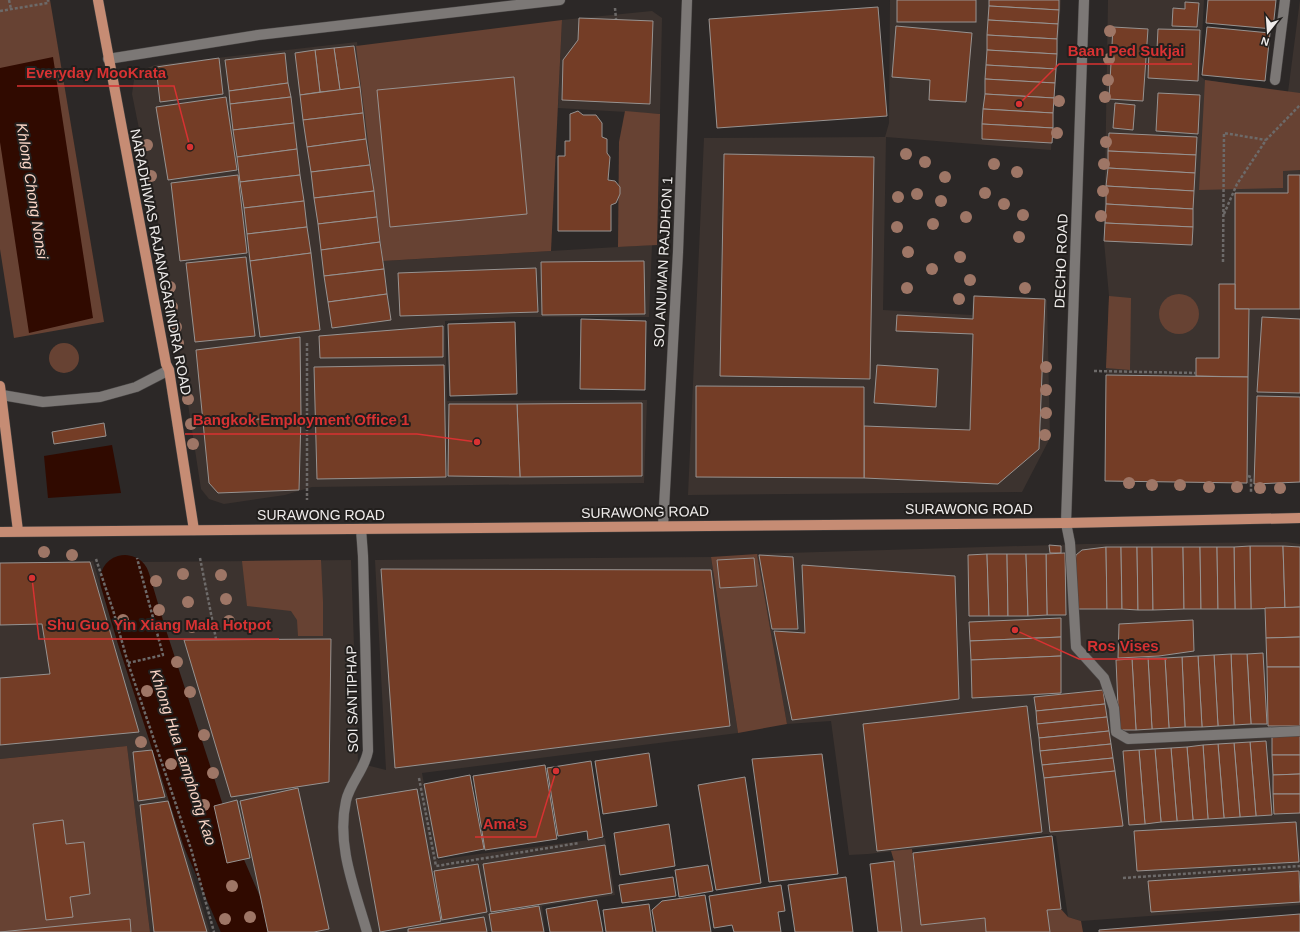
<svg xmlns="http://www.w3.org/2000/svg" width="1300" height="932" font-family="Helvetica,sans-serif">
<style>
.built{fill:#3c332f}
.green{fill:#674233}
.water{fill:#300a00}
.lines{fill:none;stroke-linecap:round;stroke-linejoin:round}
.river{stroke:#300a00;stroke-width:50}
.building{fill:#743d26;stroke:#979391}
.minor-casing{stroke:#494645;stroke-width:11}
.major-casing{stroke:#494645;stroke-width:11}
.path{stroke:#6d6a69;stroke-width:2.5;stroke-dasharray:3 2;stroke-linecap:butt}
.minor{stroke:#7c7876;stroke-width:10}
.major{stroke:#c68c74;stroke-width:10}
.tree{fill:#9e7666}
.labels{text-anchor:middle;stroke-width:4;stroke-linejoin:round;paint-order:stroke}
.street-label{font-size:14px;fill:#efeceb;stroke:#221f1d}
.water-label{font-size:15px;font-style:italic;fill:#fbd6c7;stroke:#221f1d}
.leader{fill:none;stroke:#d73232;stroke-width:1.5}
.callout-dot{fill:#d73232;stroke:#221f1d;stroke-width:1.5}
.callout-label{font-size:15px;text-anchor:middle;font-weight:bold;fill:#d73232;stroke:#221f1d;stroke-width:4;stroke-linejoin:round;paint-order:stroke}
</style>
<rect width="100%" height="100%" fill="#2c2827"/>
<g class="built">
<path d="M890,0H1061L1051,150L886,137L883,310L972,315L973,295L1047,300L1050,438L1022,492L688,495L704,138L885,137L889,123Z"/>
<path d="M1108,0H1204L1200,76L1205,80L1288,92L1300,0V482L1254,484L1105,481L1106,375L1109,296L1104,241Z"/>
<path d="M652,11L662,18L660,114L558,108L562,20Z"/>
<path d="M357,42L384,261L652,245L649,317H509L445,321L447,401L647,400L644,483L312,487L285,495L224,504L209,499L201,489L167,267L132,94L135,73L155,65Z"/>
<path d="M1286,542L1300,544V905L1081,921L1068,917L1056,836L1047,834L868,854L849,855L831,721L787,724L757,554L1086,544Z"/>
<path d="M711,557L738,733L422,773L438,860L479,854L605,838L615,895L542,906L545,932H264L246,907L223,857L141,562L351,560L358,763L386,770L375,560Z"/>
<path d="M93,561L151,744L170,801L210,932H150L127,746L0,759V563Z"/>
</g>
<g class="green">
<path d="M0,0H50L104,322L14,338L0,249Z"/>
<path d="M562,20L551,251L383,261L356,46Z"/>
<path d="M1205,80L1300,93V170L1283,171V188L1199,190Z"/>
<path d="M625,111L660,114L657,245L618,247L619,142Z"/>
<circle cx="1179" cy="314" r="20"/>
<path d="M1109,296L1131,298L1130,370L1106,368Z"/>
<circle cx="64" cy="358" r="15"/>
<path d="M757,554L787,724L738,733L711,557Z"/>
<path d="M321,560L323,602V636H298L297,620L291,611L247,606L242,561Z"/>
<path d="M127,746L150,932H0V759Z"/>
<path d="M912,849L921,925L985,918L986,932H902L894,861L891,851Z"/>
<path d="M1061,909L1068,917L1081,921L1083,932H1050L1047,910Z"/>
</g>
<g class="water">
<path d="M53,57L93,318L29,333L0,142V68Z"/>
<path d="M112,445L121,493L48,498L44,456Z"/>
</g>
<g class="lines">
<path class="river" d="M125,580L141,634L207,837L248,932"/>
</g>
<g class="building">
<rect x="897" y="0" width="79" height="22"/>
<path d="M989,0H1059V10L989,6Z"/>
<path d="M1208,0H1276L1273,29L1206,23Z"/>
<path d="M1185,2L1199,3L1197,27L1172,26L1173,8L1185,9Z"/>
<path d="M989,6L1059,10L1058,24L988,20Z"/>
<path d="M878,7L887,116L717,128L709,19Z"/>
<path d="M579,18L653,21L650,104L562,100L563,60L578,40Z"/>
<path d="M988,20L1058,24L1057,39L987,35Z"/>
<path d="M896,26L972,33L966,102L929,100L930,80L892,77Z"/>
<path d="M1113,27L1148,29L1143,101L1109,99Z"/>
<path d="M1207,27L1270,33L1265,81L1202,75Z"/>
<path d="M1158,29L1200,30L1198,81L1148,78L1149,49H1157Z"/>
<path d="M987,35L1057,39V54L987,50Z"/>
<path d="M354,46L360,87L340,90L334,48Z"/>
<path d="M334,48L340,90L320,92L315,50Z"/>
<path d="M315,50L320,92L300,95L295,53Z"/>
<path d="M987,50L1057,54L1056,69L986,65Z"/>
<path d="M285,53L288,83L229,91L225,60Z"/>
<path d="M219,58L223,94L160,102L156,67Z"/>
<path d="M986,65L1056,69L1055,83L985,79Z"/>
<path d="M514,77L527,214L390,227L377,90Z"/>
<path d="M985,79L1055,83L1054,98L985,94Z"/>
<path d="M288,83L291,97L230,104L229,91Z"/>
<path d="M360,87L363,113L303,120L300,95Z"/>
<path d="M1158,93L1200,95L1198,134L1156,131Z"/>
<path d="M985,94L1054,98L1053,113L983,109Z"/>
<path d="M226,97L237,170L168,180L156,107Z"/>
<path d="M291,97L294,123L233,130L230,104Z"/>
<path d="M1115,103L1135,105L1133,130L1113,128Z"/>
<path d="M983,109L1053,113V128L982,124Z"/>
<path d="M578,111L583,115H596L602,123V137L607,139V153L610,157L608,180L615,181L620,187V194L616,203L611,205V231H558V156H565V141H570V114Z"/>
<path d="M363,113L366,139L307,147L303,120Z"/>
<path d="M294,123L297,149L237,157L233,130Z"/>
<path d="M982,124L1053,128L1052,143L982,139Z"/>
<path d="M1109,133L1197,137L1196,155L1108,151Z"/>
<path d="M366,139L370,165L311,172L307,147Z"/>
<path d="M297,149L300,175L240,182L237,157Z"/>
<path d="M1108,151L1196,155L1195,173L1108,168Z"/>
<path d="M724,154L874,157L870,379L720,376Z"/>
<path d="M370,165L374,191L314,198L311,172Z"/>
<path d="M1108,168L1195,173L1194,191L1106,186Z"/>
<path d="M238,175L247,253L180,261L171,183Z"/>
<path d="M300,175L304,201L244,208L240,182Z"/>
<path d="M1288,175H1300V309H1235V193H1288Z"/>
<path d="M1106,186L1194,191L1193,209L1106,204Z"/>
<path d="M374,191L377,217L318,224L314,198Z"/>
<path d="M304,201L307,227L247,234L244,208Z"/>
<path d="M1106,204L1193,209V227L1105,223Z"/>
<path d="M377,217L380,242L321,250L318,224Z"/>
<path d="M1105,223L1193,227L1192,245L1104,241Z"/>
<path d="M307,227L311,253L250,261L247,234Z"/>
<path d="M380,242L384,269L324,276L321,250Z"/>
<path d="M311,253L320,330L260,337L250,261Z"/>
<path d="M246,257L255,336L195,342L186,263Z"/>
<path d="M644,261L645,314L542,315L541,262Z"/>
<path d="M536,268L538,312L400,316L398,273Z"/>
<path d="M384,269L387,294L328,302L324,276Z"/>
<path d="M1219,284H1235V309H1249L1248,377L1196,376V358H1219Z"/>
<path d="M387,294L391,320L332,328L328,302Z"/>
<path d="M974,296L1045,299L1039,449L998,484L864,478V426L970,430L973,334L896,331L897,315L973,319Z"/>
<path d="M1262,317L1300,319V393L1257,392Z"/>
<path d="M581,319L646,321L645,390L580,389Z"/>
<path d="M515,322L517,394L450,396L448,324Z"/>
<path d="M443,326V357L320,358L319,336Z"/>
<path d="M300,337L301,417L203,422L196,350Z"/>
<path d="M444,365L446,477L317,479L314,367Z"/>
<path d="M877,365L938,369L936,407L874,403Z"/>
<path d="M1106,375L1248,377L1247,483L1105,481Z"/>
<path d="M696,386L864,387V478L696,477Z"/>
<path d="M1257,396L1300,397V482L1254,484Z"/>
<path d="M642,403V476L520,477L517,404Z"/>
<path d="M449,404H517L520,477L448,476Z"/>
<path d="M301,417L299,490L218,493L209,483L203,422Z"/>
<path d="M104,423L106,436L54,444L52,432Z"/>
<path d="M1049,545L1061,546V553H1050Z"/>
<path d="M1250,546H1283L1285,608L1251,609Z"/>
<path d="M1250,546L1251,609H1235L1234,547Z"/>
<path d="M1283,546L1300,547V607L1285,608Z"/>
<path d="M1106,547L1107,609H1076L1075,561L1076,555L1082,550Z"/>
<path d="M1106,547H1121L1122,609H1107Z"/>
<path d="M1121,547H1137L1138,610L1122,609Z"/>
<path d="M1137,547H1152L1153,610H1138Z"/>
<path d="M1152,547H1183L1184,609L1153,610Z"/>
<path d="M1183,547H1200L1201,609H1184Z"/>
<path d="M1200,547H1217L1218,609H1201Z"/>
<path d="M1217,547H1234L1235,609H1218Z"/>
<path d="M1065,553L1066,615H1047L1046,554Z"/>
<path d="M987,554L989,616H969L968,555Z"/>
<path d="M987,554H1007L1008,616H989Z"/>
<path d="M1007,554H1026L1028,616H1008Z"/>
<path d="M1026,554H1046L1047,615L1028,616Z"/>
<path d="M759,555L793,557L798,629H772Z"/>
<path d="M754,558L757,586L720,588L717,560Z"/>
<path d="M90,562L139,732L0,745V678L50,674L42,624L0,625V563Z"/>
<path d="M802,565L955,576L959,699L792,720L774,631L805,633Z"/>
<path d="M381,569L711,570L730,726L395,768Z"/>
<path d="M1300,607V637L1266,638L1265,608Z"/>
<path d="M1061,618V637L970,641L969,622Z"/>
<path d="M1193,620L1194,651L1159,656L1118,658L1119,624Z"/>
<path d="M1061,637V656L971,660L970,641Z"/>
<path d="M1300,637V667H1267L1266,638Z"/>
<path d="M331,639L329,782L231,797L184,640Z"/>
<path d="M1263,653L1267,724H1251L1247,654Z"/>
<path d="M1231,654H1247L1251,724L1234,725Z"/>
<path d="M1231,654L1234,725L1218,726L1214,655Z"/>
<path d="M1214,655L1218,726L1202,727L1198,656Z"/>
<path d="M1061,656V693L972,698L971,660Z"/>
<path d="M1198,656L1202,727H1185L1182,657Z"/>
<path d="M1182,657L1185,727L1169,728L1165,658Z"/>
<path d="M1148,658H1165L1169,728L1152,729Z"/>
<path d="M1148,658L1152,729L1136,730L1132,659Z"/>
<path d="M1132,659L1136,730H1119L1116,660Z"/>
<path d="M1267,667H1300V726H1268Z"/>
<path d="M1103,690L1105,704L1036,711L1034,697Z"/>
<path d="M1105,704L1107,717L1037,724L1036,711Z"/>
<path d="M1027,706L1042,832L877,851L863,724Z"/>
<path d="M1107,717L1109,731L1039,738L1037,724Z"/>
<path d="M1109,731L1111,744L1040,751L1039,738Z"/>
<path d="M1300,735V755H1272V736Z"/>
<path d="M1266,741L1272,815L1256,816L1250,742Z"/>
<path d="M1250,742L1256,816L1240,817L1234,743Z"/>
<path d="M1234,743L1240,817L1224,818L1218,744Z"/>
<path d="M1111,744L1113,758L1042,765L1040,751Z"/>
<path d="M1218,744L1224,818L1208,819L1203,745Z"/>
<path d="M1203,745L1208,819L1193,820L1187,747Z"/>
<path d="M1187,747L1193,820L1177,821L1171,748Z"/>
<path d="M1171,748L1177,821L1161,822L1155,749Z"/>
<path d="M1155,749L1161,822L1145,824L1139,750Z"/>
<path d="M152,750L165,797L138,801L133,752Z"/>
<path d="M1139,750L1145,824L1129,825L1123,751Z"/>
<path d="M649,753L657,806L603,814L595,761Z"/>
<path d="M822,754L838,874L769,882L752,759Z"/>
<path d="M1272,755H1300V774L1273,775Z"/>
<path d="M1113,758L1115,771L1044,778L1042,765Z"/>
<path d="M591,761L603,837L588,840L587,831L558,836L547,768Z"/>
<path d="M545,765L557,839L485,850L473,776Z"/>
<path d="M1115,771L1123,826L1050,832L1044,778Z"/>
<path d="M1300,774V794H1273V775Z"/>
<path d="M470,775L484,849L438,858L424,784Z"/>
<path d="M745,777L761,883L716,890L698,785Z"/>
<path d="M298,788L329,929L314,932H268L240,801Z"/>
<path d="M417,789L441,921L380,932L356,799Z"/>
<path d="M1273,794H1300V813L1274,814Z"/>
<path d="M237,800L250,858L227,863L214,806Z"/>
<path d="M168,801L207,932H154L140,805Z"/>
<path d="M63,820L66,844L84,842L90,894L70,897L73,917L46,920L33,824Z"/>
<path d="M1296,822L1299,862L1137,871L1134,831Z"/>
<path d="M669,824L675,866L620,875L614,833Z"/>
<path d="M1052,836L1061,909L1047,910L1050,932H986L985,918L921,925L913,853Z"/>
<path d="M605,845L612,893L491,912L483,864Z"/>
<path d="M894,861L902,932H878L870,864Z"/>
<path d="M478,864L487,912L442,920L434,871Z"/>
<path d="M708,865L713,891L679,897L675,870Z"/>
<path d="M1299,871L1300,902L1151,912L1148,881Z"/>
<path d="M673,877L676,896L622,903L619,885Z"/>
<path d="M846,877L853,932H795L788,885Z"/>
<path d="M781,885L785,911L778,912L781,932H734L732,925L714,928L709,896Z"/>
<path d="M705,895L711,932H656L652,910L662,901Z"/>
<path d="M597,900L603,932H550L546,909Z"/>
<path d="M649,904L653,932H606L603,910Z"/>
<path d="M539,906L544,932H492L489,914Z"/>
<path d="M1300,914V932H1099V930Z"/>
<path d="M484,917L487,932H408V929Z"/>
<path d="M130,919L131,932H0Z"/>
</g>
<g class="lines">
<g class="minor-casing">
<g id="minor">
<path d="M1084,0L1066,523L1070,543L1076,647L1104,678L1114,708L1116,732L1128,739L1300,731"/>
<path d="M108,59L258,35L560,0"/>
<path d="M1275,80L1285,0"/>
<path d="M2,395L43,402L100,397L136,387L169,370"/>
<path d="M663,526L678,252L687,0"/>
<path d="M361,529L363,556L368,751C365,769 350,783 346,801C336,845 355,890 367,932"/>
</g>
</g>
<g class="major-casing">
<g id="major">
<path d="M98,0L166,364L169,370L194,530"/>
<path d="M0,386L18,531"/>
<path d="M0,532L1066,523L1300,518"/>
</g>
</g>
<g class="path">
<path d="M9,0L11,9"/>
<path d="M615,8L616,19"/>
<path d="M0,11L48,3V0"/>
<path d="M1224,214L1237,184L1266,140L1300,105"/>
<path d="M1223,262L1224,133L1266,140"/>
<path d="M307,343V500"/>
<path d="M1094,371L1196,373"/>
<path d="M1248,476L1251,477V493"/>
<path d="M200,558L216,639"/>
<path d="M96,559L113,610L128,663L191,849L214,932"/>
<path d="M128,663L163,655L137,558"/>
<path d="M419,778L436,866L579,843"/>
<path d="M1123,878L1300,866"/>
</g>
<use href="#minor" class="minor"/>
<use href="#major" class="major"/>
</g>
<g class="tree">
<circle cx="1110" cy="31" r="6"/>
<circle cx="1109" cy="59" r="6"/>
<circle cx="1108" cy="80" r="6"/>
<circle cx="1105" cy="97" r="6"/>
<circle cx="1059" cy="101" r="6"/>
<circle cx="1057" cy="133" r="6"/>
<circle cx="1106" cy="142" r="6"/>
<circle cx="147" cy="145" r="6"/>
<circle cx="906" cy="154" r="6"/>
<circle cx="925" cy="162" r="6"/>
<circle cx="994" cy="164" r="6"/>
<circle cx="1104" cy="164" r="6"/>
<circle cx="1017" cy="172" r="6"/>
<circle cx="151" cy="176" r="6"/>
<circle cx="945" cy="177" r="6"/>
<circle cx="1103" cy="191" r="6"/>
<circle cx="985" cy="193" r="6"/>
<circle cx="917" cy="194" r="6"/>
<circle cx="898" cy="197" r="6"/>
<circle cx="941" cy="201" r="6"/>
<circle cx="1004" cy="204" r="6"/>
<circle cx="1023" cy="215" r="6"/>
<circle cx="1101" cy="216" r="6"/>
<circle cx="966" cy="217" r="6"/>
<circle cx="933" cy="224" r="6"/>
<circle cx="897" cy="227" r="6"/>
<circle cx="1019" cy="237" r="6"/>
<circle cx="908" cy="252" r="6"/>
<circle cx="960" cy="257" r="6"/>
<circle cx="932" cy="269" r="6"/>
<circle cx="970" cy="280" r="6"/>
<circle cx="170" cy="287" r="6"/>
<circle cx="907" cy="288" r="6"/>
<circle cx="1025" cy="288" r="6"/>
<circle cx="959" cy="299" r="6"/>
<circle cx="172" cy="307" r="6"/>
<circle cx="176" cy="327" r="6"/>
<circle cx="178" cy="343" r="6"/>
<circle cx="1046" cy="367" r="6"/>
<circle cx="1046" cy="390" r="6"/>
<circle cx="188" cy="399" r="6"/>
<circle cx="1046" cy="413" r="6"/>
<circle cx="191" cy="424" r="6"/>
<circle cx="1045" cy="435" r="6"/>
<circle cx="193" cy="444" r="6"/>
<circle cx="1129" cy="483" r="6"/>
<circle cx="1152" cy="485" r="6"/>
<circle cx="1180" cy="485" r="6"/>
<circle cx="1209" cy="487" r="6"/>
<circle cx="1237" cy="487" r="6"/>
<circle cx="1260" cy="488" r="6"/>
<circle cx="1280" cy="488" r="6"/>
<circle cx="44" cy="552" r="6"/>
<circle cx="72" cy="555" r="6"/>
<circle cx="183" cy="574" r="6"/>
<circle cx="221" cy="575" r="6"/>
<circle cx="156" cy="581" r="6"/>
<circle cx="226" cy="599" r="6"/>
<circle cx="188" cy="602" r="6"/>
<circle cx="159" cy="610" r="6"/>
<circle cx="123" cy="620" r="6"/>
<circle cx="229" cy="621" r="6"/>
<circle cx="192" cy="627" r="6"/>
<circle cx="177" cy="662" r="6"/>
<circle cx="147" cy="691" r="6"/>
<circle cx="190" cy="692" r="6"/>
<circle cx="204" cy="735" r="6"/>
<circle cx="141" cy="742" r="6"/>
<circle cx="171" cy="764" r="6"/>
<circle cx="213" cy="773" r="6"/>
<circle cx="204" cy="805" r="6"/>
<circle cx="232" cy="886" r="6"/>
<circle cx="250" cy="917" r="6"/>
<circle cx="225" cy="919" r="6"/>
</g>
<g class="labels">
<g class="street-label">
<text transform="translate(1061 261) rotate(-88)" y="5">DECHO ROAD</text>
<text transform="translate(161 262) rotate(79)" y="5">NARADHIWAS RAJANAGARINDRA ROAD</text>
<text transform="translate(663 262) rotate(-87)" y="5">SOI ANUMAN RAJDHON 1</text>
<text x="969" y="514">SURAWONG ROAD</text>
<text transform="translate(645 512) rotate(-1)" y="5">SURAWONG ROAD</text>
<text x="321" y="520">SURAWONG ROAD</text>
<text transform="translate(352 699) rotate(-91)" y="5">SOI SANTIPHAP</text>
</g>
<g class="water-label">
<text transform="translate(32 191) rotate(81)" y="5">Khlong Chong Nonsi</text>
<text transform="translate(183 757) rotate(72)" y="5">Khlong Hua Lamphong Kao</text>
</g>
</g>
<path class="leader" d="M1019 104L1059 64H1192M190 147L174 86H17M477 442L417 434H185M32 578L39 639H279M1015 630L1079 659H1167M556 771L536 837H475"/>
<g class="callout-dot">
<circle cx="1019" cy="104" r="4"/>
<circle cx="190" cy="147" r="4"/>
<circle cx="477" cy="442" r="4"/>
<circle cx="32" cy="578" r="4"/>
<circle cx="1015" cy="630" r="4"/>
<circle cx="556" cy="771" r="4"/>
</g>
<g class="callout-label">
<text x="1126" y="56">Baan Ped Sukjai</text>
<text x="96" y="78">Everyday MooKrata</text>
<text x="301" y="425">Bangkok Employment Office 1</text>
<text x="159" y="630">Shu Guo Yin Xiang Mala Hotpot</text>
<text x="1123" y="651">Ros Vises</text>
<text x="505" y="829">Ama's</text>
</g>
<g transform="translate(1268 32) rotate(197)" stroke="#221f1d" stroke-width="3" paint-order="stroke">
<path d="M0-3L7 15L0 10L-7 15Z" fill="#efeceb"/>
<text y="-6" font-size="11" font-weight="bold" text-anchor="middle" fill="#efeceb">N</text>
</g>
</svg>
